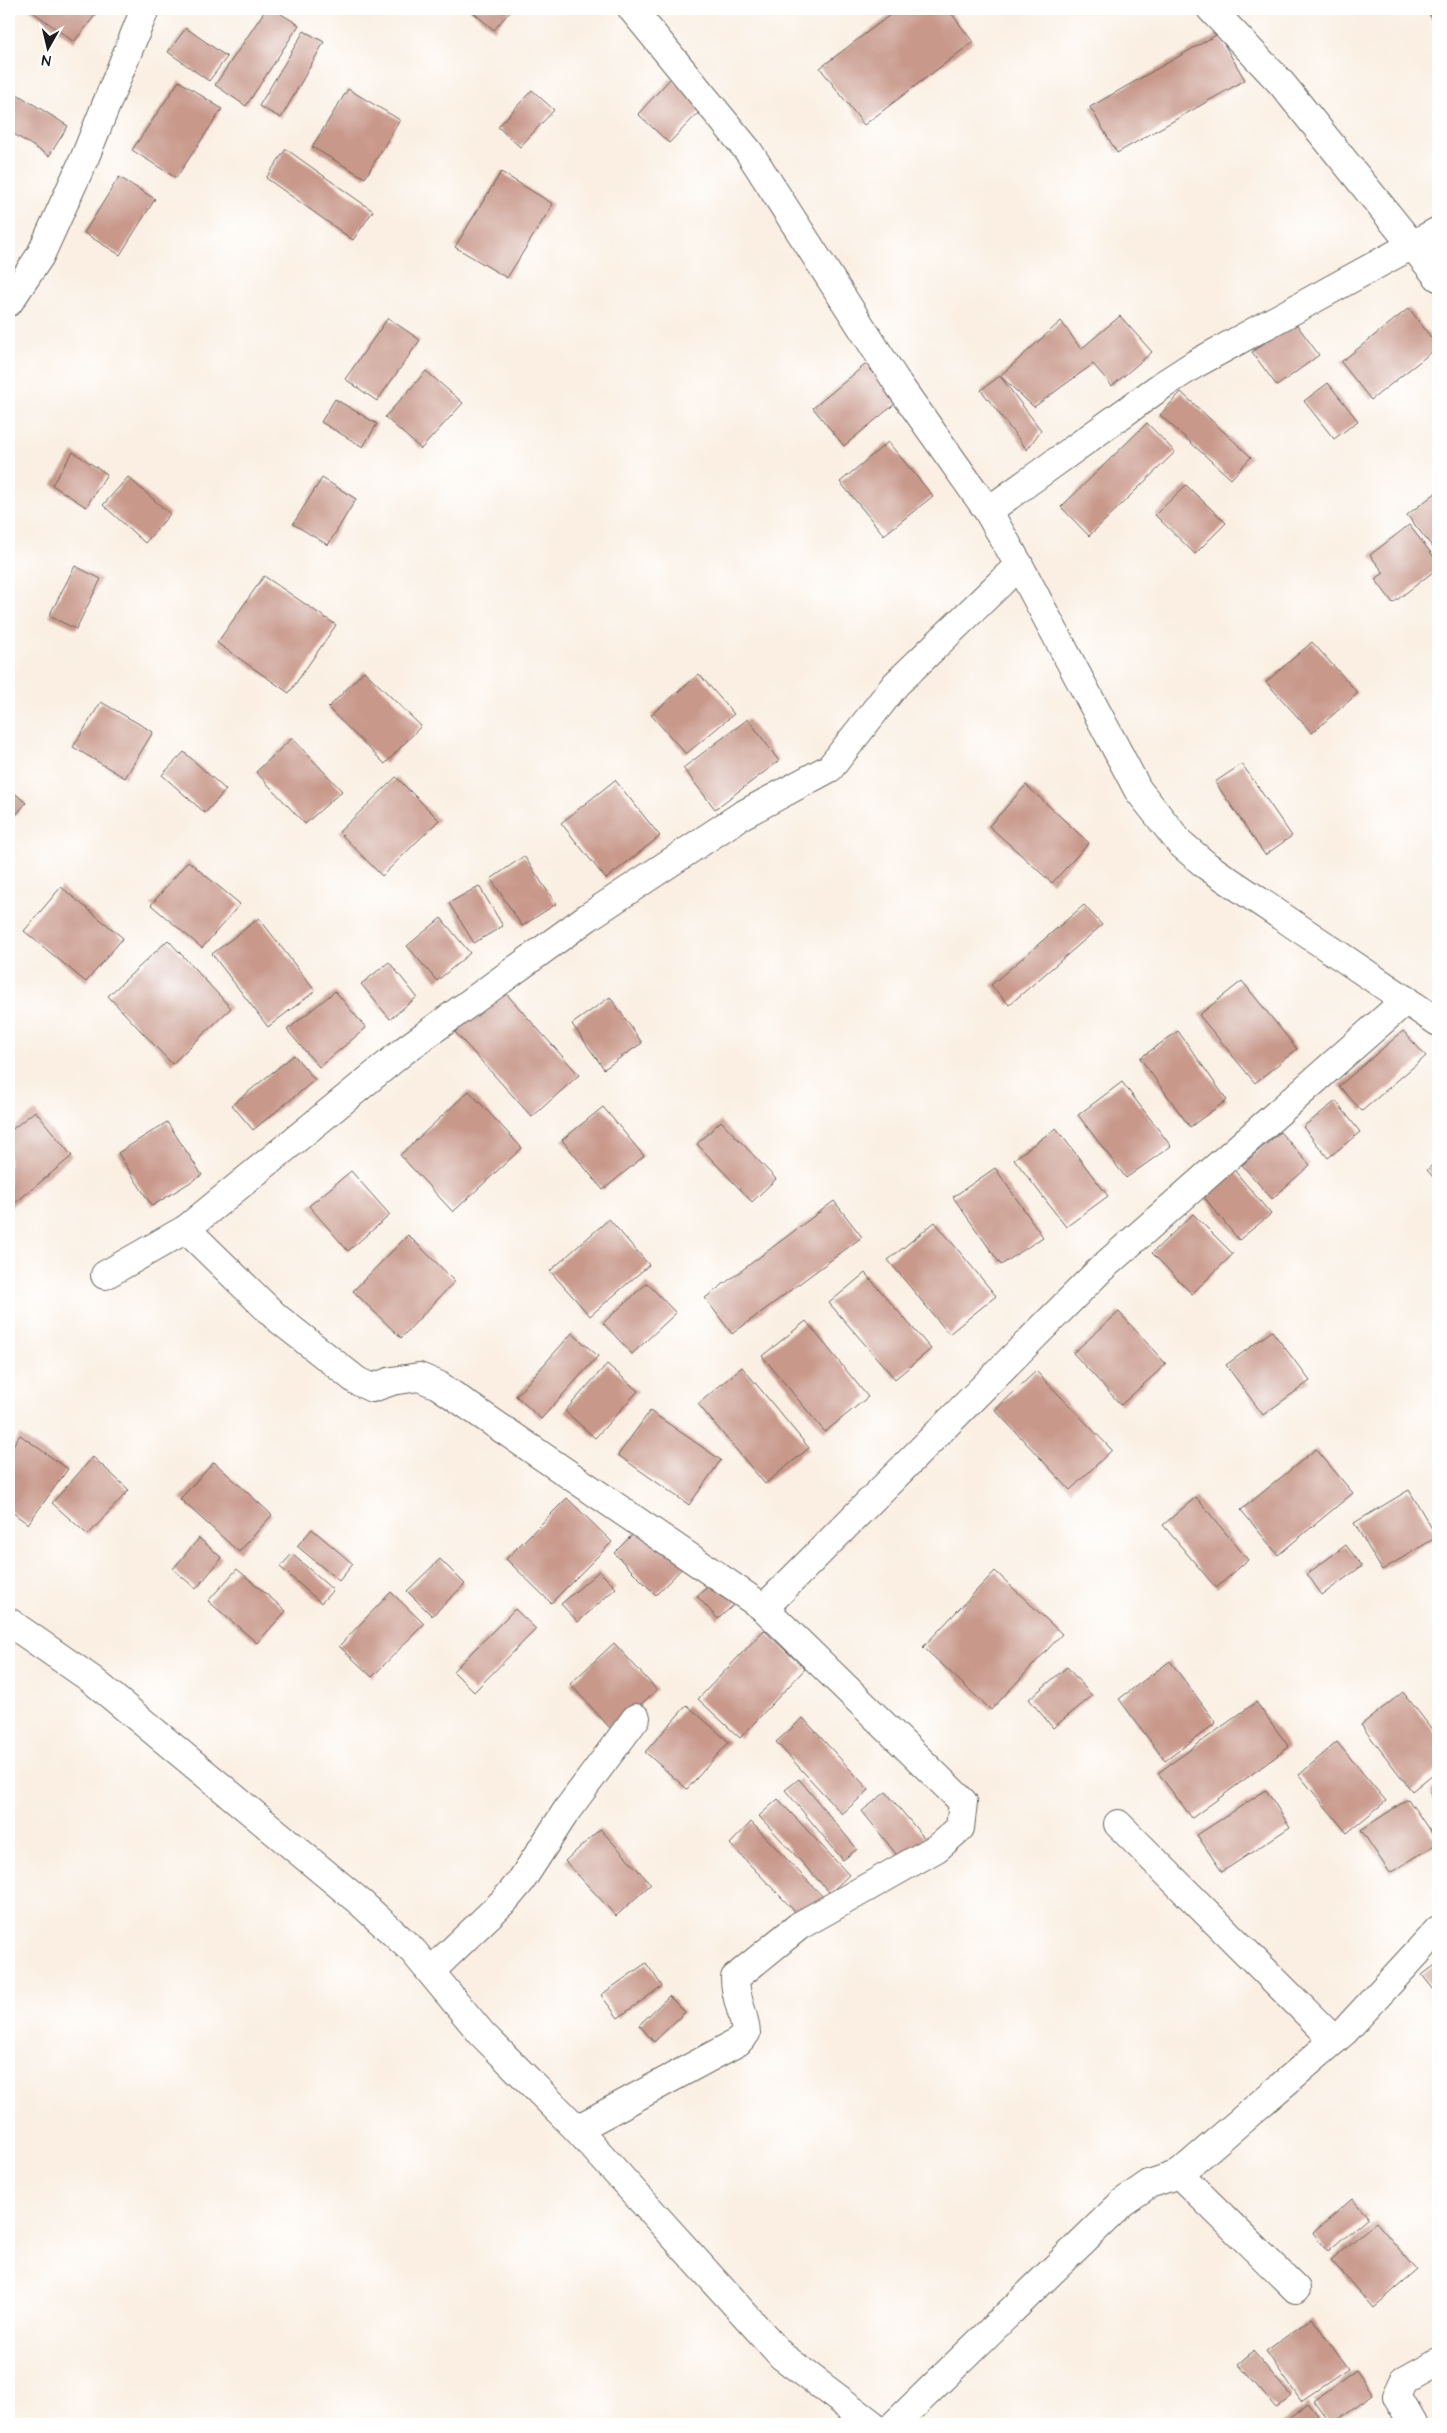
<svg xmlns="http://www.w3.org/2000/svg" width="1447" height="2433" font-family="'Architects Daughter',sans-serif">
<style>
.building{fill:#c8988a}
.lines{fill:none;stroke-linecap:round;stroke-linejoin:round}
.minor-casing{stroke:#6a6661;stroke-width:30}
.minor{stroke:#fff;stroke-width:28}
</style>
<rect width="100%" height="100%" fill="#fff"/>
<filter id="ink" filterUnits="userSpaceOnUse"><feTurbulence type="fractalNoise" baseFrequency=".02" numOctaves="2"/><feDisplacementMap in="SourceGraphic" scale="10" xChannelSelector="R" yChannelSelector="G"/><feConvolveMatrix kernelMatrix="1 2 1 2 8 2 1 2 1" color-interpolation-filters="sRGB"/></filter>
<filter id="wash" filterUnits="userSpaceOnUse"><feTurbulence type="fractalNoise" baseFrequency=".0096" numOctaves="4" result="noise"/><feDisplacementMap in="SourceGraphic" scale="20" xChannelSelector="R" yChannelSelector="G"/><feGaussianBlur stdDeviation="1.12" result="paint"/><feColorMatrix in="noise" values="0 0 0 0 0 0 0 0 0 0 0 0 0 0 0 0 0 1.4 0 .05"/><feComposite in="paint" operator="in"/></filter>
<g filter="url(#wash)">
<rect width="100%" height="100%" fill="#faefe2"/>
<g id="blocks">
<g class="building">
<path d="M29,9H100L74,42Z"/>
<path d="M266,9H273L299,25L246,106L215,85Z"/>
<path d="M469,9H510L511,10L494,30Z"/>
<path d="M898,9H948L973,42L864,125L820,68Z"/>
<path d="M1426,9H1438V28Z"/>
<path d="M186,28L227,57L209,81L168,52Z"/>
<path d="M304,31L324,42L281,118L259,106Z"/>
<path d="M1218,34L1245,80L1117,153L1090,107Z"/>
<path d="M671,78L703,108L669,143L638,114Z"/>
<path d="M179,81L222,109L176,178L132,150Z"/>
<path d="M9,89L68,126L49,156L9,131Z"/>
<path d="M348,89L400,120L365,178L312,147Z"/>
<path d="M532,90L554,110L520,147L498,127Z"/>
<path d="M286,149L373,211L353,240L266,178Z"/>
<path d="M501,172L553,204L507,278L455,247Z"/>
<path d="M119,177L155,199L120,255L84,233Z"/>
<path d="M1409,308L1438,347L1371,400L1341,362Z"/>
<path d="M1120,316L1152,352L1112,386L1093,364L1034,407L1000,376L1061,321L1081,349Z"/>
<path d="M388,318L420,340L377,401L345,379Z"/>
<path d="M1294,321L1319,355L1277,386L1252,352Z"/>
<path d="M866,364L897,402L844,446L813,408Z"/>
<path d="M426,371L463,403L421,449L385,417Z"/>
<path d="M1000,376L1041,430L1027,450L981,390Z"/>
<path d="M1328,383L1358,421L1334,439L1304,401Z"/>
<path d="M1181,392L1251,457L1231,479L1160,415Z"/>
<path d="M335,399L377,424L363,447L321,422Z"/>
<path d="M1147,423L1175,452L1089,536L1061,507Z"/>
<path d="M888,442L933,496L884,535L840,482Z"/>
<path d="M73,452L107,474L86,507L52,485Z"/>
<path d="M128,477L170,514L145,543L103,505Z"/>
<path d="M322,478L356,499L328,545L293,524Z"/>
<path d="M1186,485L1226,523L1195,554L1155,515Z"/>
<path d="M1437,492L1438,494V554L1407,515Z"/>
<path d="M1409,525L1438,562V568L1393,603L1375,579L1384,573L1370,555Z"/>
<path d="M75,566L101,579L76,629L49,616Z"/>
<path d="M264,576L336,625L289,693L217,643Z"/>
<path d="M1312,642L1358,693L1312,733L1266,682Z"/>
<path d="M364,671L421,726L385,764L328,708Z"/>
<path d="M699,674L734,714L686,754L651,715Z"/>
<path d="M101,702L153,732L125,778L73,747Z"/>
<path d="M748,719L779,761L715,809L683,768Z"/>
<path d="M292,738L342,791L305,824L256,772Z"/>
<path d="M184,752L226,790L205,813L162,775Z"/>
<path d="M1242,764L1292,836L1265,855L1215,782Z"/>
<path d="M396,777L439,820L382,876L339,832Z"/>
<path d="M615,780L660,836L606,879L561,823Z"/>
<path d="M1026,785L1089,843L1052,883L989,826Z"/>
<path d="M9,788L26,803L9,823Z"/>
<path d="M524,856L556,904L522,926L491,879Z"/>
<path d="M188,861L240,904L202,948L151,905Z"/>
<path d="M479,886L503,926L474,943L449,903Z"/>
<path d="M61,887L123,938L86,982L24,931Z"/>
<path d="M1084,905L1102,925L1009,1005L991,985Z"/>
<path d="M259,918L315,991L268,1027L212,954Z"/>
<path d="M441,918L470,953L437,981L407,946Z"/>
<path d="M168,940L231,1008L172,1064L108,996Z"/>
<path d="M389,962L417,997L390,1019L361,984Z"/>
<path d="M1242,981L1297,1049L1255,1083L1199,1015Z"/>
<path d="M502,989L579,1075L532,1117L454,1031Z"/>
<path d="M335,991L366,1028L319,1067L287,1030Z"/>
<path d="M610,997L642,1043L604,1069L572,1024Z"/>
<path d="M1178,1031L1227,1100L1190,1127L1140,1058Z"/>
<path d="M1403,1031L1426,1056L1362,1111L1339,1086Z"/>
<path d="M294,1055L315,1080L253,1130L232,1105Z"/>
<path d="M1122,1082L1171,1146L1126,1178L1078,1115Z"/>
<path d="M469,1091L522,1148L453,1212L400,1155Z"/>
<path d="M1336,1101L1360,1132L1328,1158L1303,1127Z"/>
<path d="M603,1107L644,1156L603,1190L562,1140Z"/>
<path d="M35,1111L72,1156L9,1208V1132Z"/>
<path d="M721,1121L776,1179L752,1202L697,1144Z"/>
<path d="M167,1122L202,1175L152,1206L118,1153Z"/>
<path d="M1056,1128L1108,1196L1066,1227L1014,1159Z"/>
<path d="M1280,1132L1310,1165L1272,1199L1242,1165Z"/>
<path d="M1438,1160V1183L1427,1170Z"/>
<path d="M995,1168L1043,1237L1001,1265L953,1197Z"/>
<path d="M1234,1170L1271,1214L1239,1240L1203,1196Z"/>
<path d="M351,1171L390,1215L348,1251L309,1206Z"/>
<path d="M834,1201L862,1237L732,1334L705,1298Z"/>
<path d="M1193,1214L1233,1254L1192,1294L1152,1253Z"/>
<path d="M609,1219L649,1265L590,1316L550,1271Z"/>
<path d="M935,1222L996,1296L949,1334L888,1260Z"/>
<path d="M408,1235L455,1281L401,1338L353,1291Z"/>
<path d="M865,1273L931,1349L895,1379L829,1303Z"/>
<path d="M647,1283L676,1313L632,1354L603,1323Z"/>
<path d="M1119,1312L1166,1364L1121,1405L1073,1353Z"/>
<path d="M806,1321L868,1397L825,1432L762,1356Z"/>
<path d="M1272,1331L1310,1381L1263,1415L1226,1365Z"/>
<path d="M572,1333L598,1356L541,1419L516,1396Z"/>
<path d="M607,1364L638,1391L595,1438L565,1411Z"/>
<path d="M742,1367L809,1448L765,1484L698,1404Z"/>
<path d="M1036,1371L1112,1450L1070,1490L995,1410Z"/>
<path d="M650,1411L721,1460L689,1505L618,1455Z"/>
<path d="M20,1435L68,1469L28,1524L9,1510V1451Z"/>
<path d="M1316,1449L1353,1493L1278,1555L1241,1510Z"/>
<path d="M93,1457L129,1490L88,1535L52,1503Z"/>
<path d="M214,1462L272,1515L239,1552L180,1499Z"/>
<path d="M1409,1490L1437,1537L1382,1570L1354,1523Z"/>
<path d="M1196,1497L1248,1560L1216,1588L1163,1525Z"/>
<path d="M567,1498L612,1542L551,1603L506,1559Z"/>
<path d="M652,1515L694,1556L656,1595L614,1553Z"/>
<path d="M312,1529L353,1564L339,1581L297,1546Z"/>
<path d="M199,1538L222,1558L196,1589L173,1569Z"/>
<path d="M1346,1545L1362,1566L1322,1595L1307,1574Z"/>
<path d="M292,1554L333,1590L321,1603L280,1567Z"/>
<path d="M440,1559L465,1584L432,1616L407,1591Z"/>
<path d="M237,1569L286,1611L257,1643L208,1601Z"/>
<path d="M727,1570L747,1593L718,1619L697,1596Z"/>
<path d="M599,1571L616,1588L578,1622L561,1604Z"/>
<path d="M995,1571L1062,1634L991,1710L923,1647Z"/>
<path d="M391,1592L424,1624L372,1677L339,1646Z"/>
<path d="M515,1609L536,1629L474,1692L453,1671Z"/>
<path d="M764,1630L805,1669L740,1738L698,1699Z"/>
<path d="M614,1643L657,1690L612,1730L570,1684Z"/>
<path d="M1170,1661L1216,1723L1165,1761L1119,1699Z"/>
<path d="M1067,1667L1092,1696L1053,1728L1029,1699Z"/>
<path d="M1403,1692L1438,1737V1770L1412,1791L1361,1725Z"/>
<path d="M1256,1702L1289,1747L1192,1818L1158,1773Z"/>
<path d="M687,1705L729,1742L687,1789L645,1752Z"/>
<path d="M803,1718L869,1790L842,1814L776,1742Z"/>
<path d="M1337,1742L1386,1801L1347,1833L1299,1775Z"/>
<path d="M799,1779L857,1849L843,1860L785,1790Z"/>
<path d="M1438,1785V1805L1429,1792Z"/>
<path d="M1266,1790L1290,1827L1222,1872L1197,1835Z"/>
<path d="M886,1792L925,1839L900,1859L862,1811Z"/>
<path d="M778,1799L849,1875L830,1893L759,1816Z"/>
<path d="M1408,1799L1438,1843L1390,1873L1361,1830Z"/>
<path d="M751,1822L827,1901L805,1922L730,1844Z"/>
<path d="M600,1829L651,1884L616,1916L565,1861Z"/>
<path d="M646,1963L662,1986L618,2018L601,1995Z"/>
<path d="M1438,1963V1995L1422,1975Z"/>
<path d="M669,1996L685,2012L654,2042L639,2025Z"/>
<path d="M1352,2199L1368,2217L1328,2251L1313,2233Z"/>
<path d="M1376,2222L1417,2270L1373,2308L1331,2260Z"/>
<path d="M1312,2318L1348,2369L1301,2401L1266,2351Z"/>
<path d="M1253,2351L1291,2396L1276,2408L1238,2364Z"/>
<path d="M1356,2370L1373,2394L1331,2424L1314,2401Z"/>
<path d="M1308,2403L1325,2424H1281Z"/>
</g>
</g>
</g>
<g filter="url(#ink)">
<use href="#blocks" fill-opacity="0" stroke="#6a6661" stroke-width="1"/>
<g class="lines">
<g class="minor-casing">
<g id="minor">
<path d="M632,9L749,152L898,384L988,511L1019,565L1138,790L1180,843L1207,866L1438,1022"/>
<path d="M1211,9L1282,84L1438,277"/>
<path d="M9,302L40,256L85,157L145,9"/>
<path d="M988,511L1164,384L1195,364L1438,231"/>
<path d="M186,1229L276,1317L357,1381L372,1388L392,1381L419,1377L438,1385L764,1608L963,1802L960,1828L937,1848L799,1926L735,1978C735,2000 744,2011 746,2033L738,2042L577,2129"/>
<path d="M105,1275L186,1229L405,1050L588,917L742,815L830,768L896,684L1019,565"/>
<path d="M764,1608L1102,1268L1406,1000"/>
<path d="M9,1622L91,1679L361,1903L413,1951L482,2034L577,2129L782,2356L872,2424"/>
<path d="M1118,1824L1334,2040"/>
<path d="M431,1971L505,1900L521,1881L567,1810L636,1718"/>
<path d="M1179,2174L1296,2289"/>
<path d="M895,2424L1123,2202L1149,2184L1179,2174L1344,2032L1438,1930"/>
<path d="M1413,2424L1397,2396L1404,2381L1438,2362"/>
</g>
</g>
<use href="#minor" class="minor"/>
</g>
</g>
<rect width="1447" height="2433" fill="none" stroke="#fff" stroke-width="30"/>
<g transform="translate(48 48) rotate(188)" stroke="#ffffff" stroke-width="4" paint-order="stroke">
<path d="M0-4L9 19L0 12L-9 19Z" fill="#1c1c1c"/>
<text y="-8" font-size="14" font-weight="bold" text-anchor="middle" fill="#1c1c1c">N</text>
</g>
</svg>
